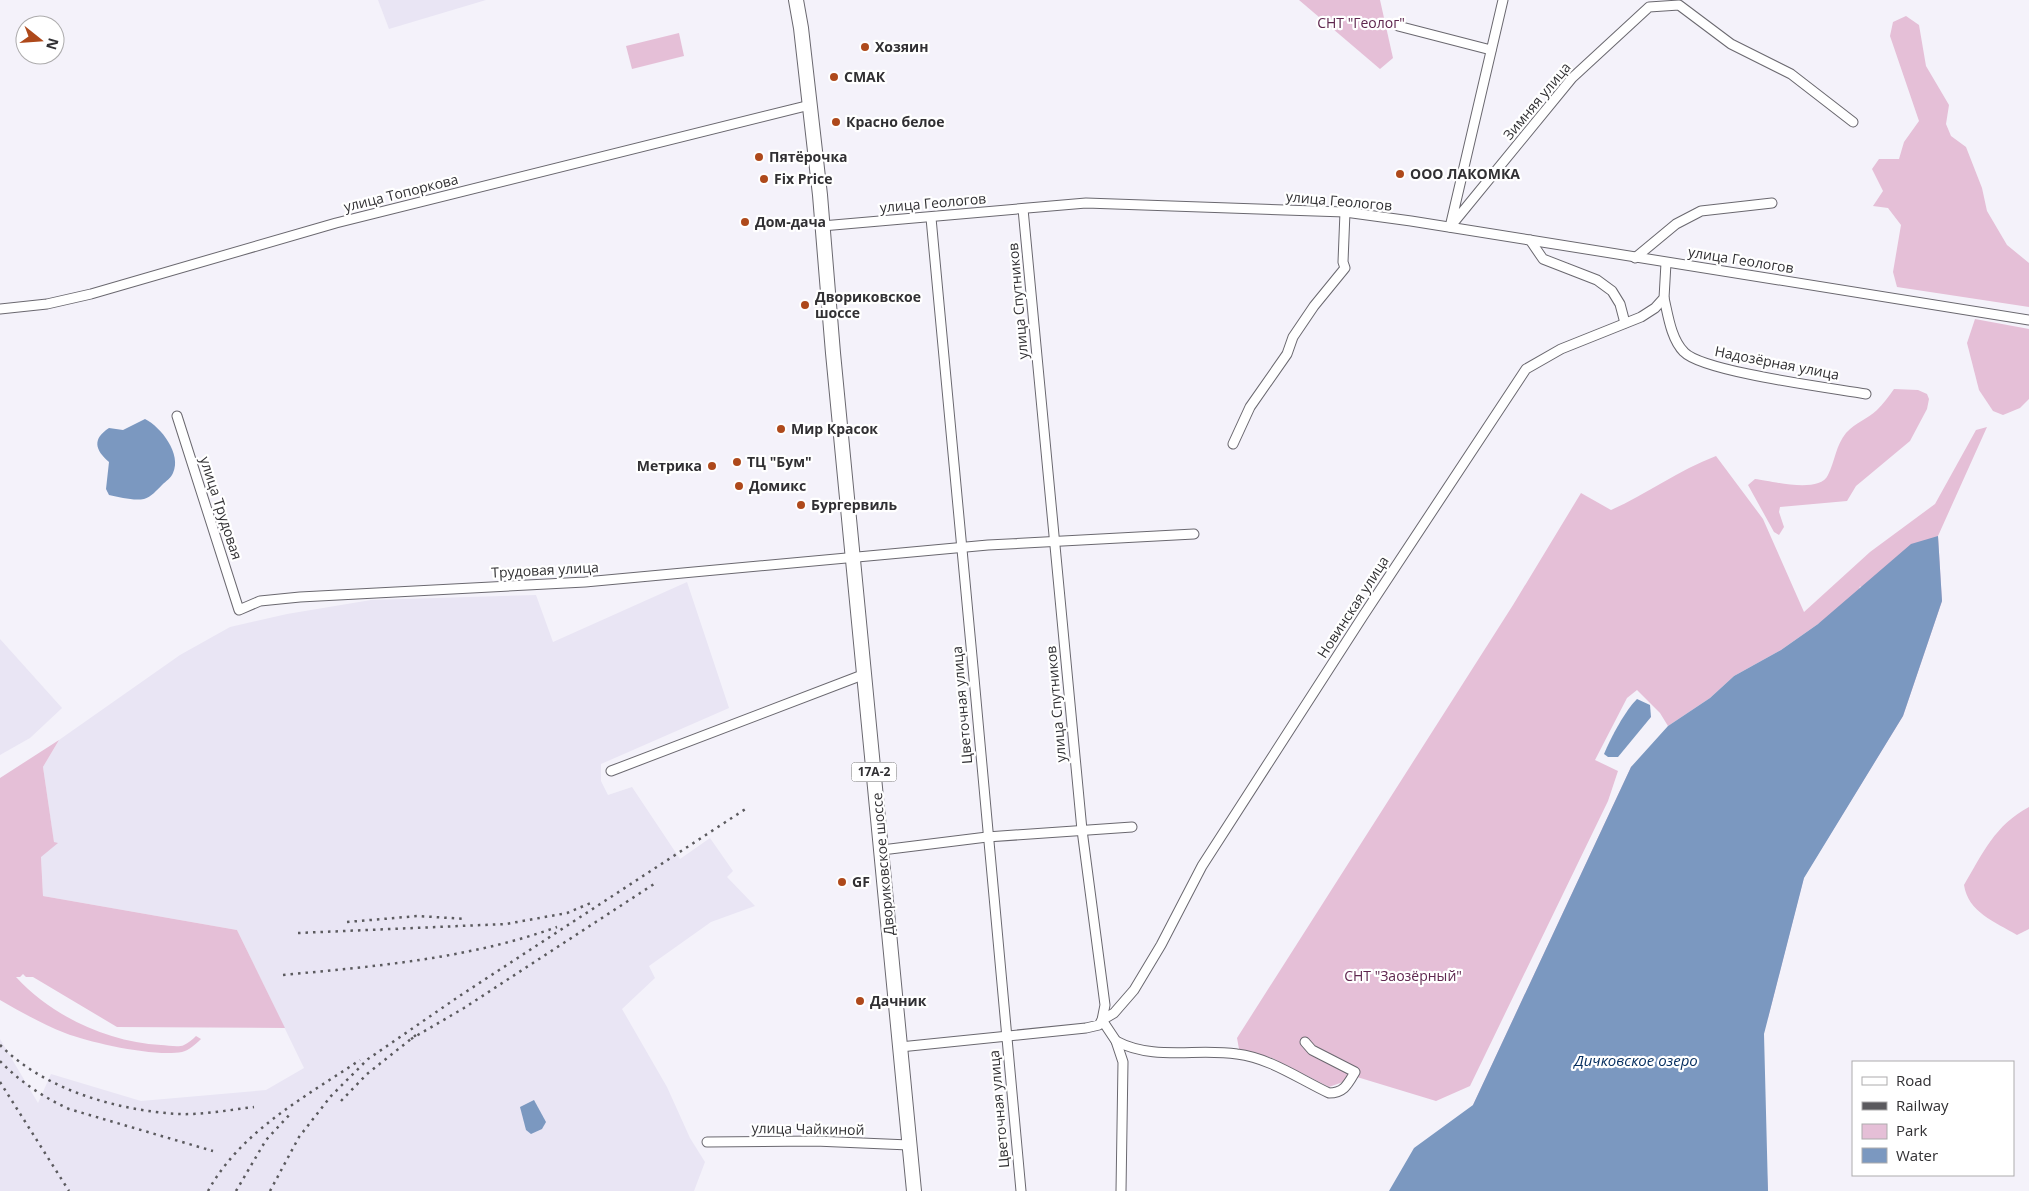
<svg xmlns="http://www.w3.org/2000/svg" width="2029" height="1191" font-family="'Open Sans',sans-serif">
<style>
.built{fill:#e9e5f4}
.green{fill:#e5bfd7}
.water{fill:#7b98c0}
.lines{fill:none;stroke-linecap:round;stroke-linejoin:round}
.minor-casing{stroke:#6a686f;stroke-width:11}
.primary-casing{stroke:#6a686f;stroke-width:16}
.minor{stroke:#fff;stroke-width:9}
.primary{stroke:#fff;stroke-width:14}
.rail{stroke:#5b5a5e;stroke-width:2.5;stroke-dasharray:2.5 5;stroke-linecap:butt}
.poi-dot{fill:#ae491b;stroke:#fff;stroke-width:2}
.labels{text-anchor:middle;stroke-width:4.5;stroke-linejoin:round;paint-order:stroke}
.shield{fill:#fff;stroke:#6f6e70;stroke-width:1}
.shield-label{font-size:12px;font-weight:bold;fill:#313033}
.park-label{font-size:14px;fill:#5f274f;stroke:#fff}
.poi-label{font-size:14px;font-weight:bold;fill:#313033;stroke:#fff;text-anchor:start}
.street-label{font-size:14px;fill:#313033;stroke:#fff}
.water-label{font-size:15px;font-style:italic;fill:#052e5f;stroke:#fff}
</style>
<rect width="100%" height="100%" fill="#f4f2fa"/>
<g class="built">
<path d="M378,0H486L389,29Z"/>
<path d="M687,582L729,708L601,764V781L608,795L632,787L680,859L710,838L733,871L727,877L755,906L711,922L649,966L655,978L622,1009L667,1087L690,1138L705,1162L694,1191H0V1039L38,1103L51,1074L141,1101L266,1090L304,1068L237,930L43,896L41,856L57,843H54L43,767L59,740L180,655L230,627L287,614L371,600L536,595L553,642Z"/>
<path d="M0,639L62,708L30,738L0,755Z"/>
</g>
<g class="green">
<path d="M1299,0H1380L1393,58L1380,69Z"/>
<path d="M1906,16L1919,25L1926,66L1949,105L1946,124L1951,136L1966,147L1982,188L1987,211L2007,245L2029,263V307L1897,287L1893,272L1901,225L1888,208L1873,206L1883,191L1872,169L1879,159H1899L1904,142L1919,121L1890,36L1893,22Z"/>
<path d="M679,33L684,56L632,69L626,46Z"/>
<path d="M1975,319L2029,329V399L2020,408L2003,415L1993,411L1979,390L1967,343Z"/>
<path d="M1894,389L1918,390L1927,394L1929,399L1927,409L1910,441L1856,486L1847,501L1780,507L1779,512L1784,527L1779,535L1774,532L1748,485L1755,479C1772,481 1819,494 1828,475C1835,461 1836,445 1846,433C1856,422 1868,419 1877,410C1883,404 1889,396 1894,389Z"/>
<path d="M1987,427L1938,536L1942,601L1903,716L1804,877L1768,1018H1758L1768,1191L1473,1105L1631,767L1877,611L1860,586L1854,611L1818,624L1781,650L1734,676L1710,698L1668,726L1660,713L1637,690L1627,698L1595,760L1618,771L1608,801L1470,1086L1436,1101L1357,1077L1329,1087L1272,1058L1239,1049L1237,1038L1513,605L1581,493L1611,510C1647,494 1679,470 1716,456L1763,519L1804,612L1870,552L1935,504L1976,430Z"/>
<path d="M59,740L43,767L54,842L58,843L41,857L43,896L237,930L285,1028L117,1027L33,977H26L23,974L20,977H16C52,1016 107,1042 161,1045C168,1045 178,1048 184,1045C188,1043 193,1039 196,1036L201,1039C196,1044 188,1051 182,1052C154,1057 91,1043 65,1033C42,1024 21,1012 0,1000V778Z"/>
<path d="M2029,807V929L2017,935C1995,922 1968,912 1964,885C1983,853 1995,825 2029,807Z"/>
</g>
<g class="water">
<path d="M145,419C161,427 182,454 173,473C171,478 166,481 162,485C157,490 151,497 144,499C133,501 120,497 109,495L106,489L109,462C95,450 92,439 109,428L123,430Z"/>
<path d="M1938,536L1942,601L1903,716L1804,878L1764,1034L1768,1191H1389L1414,1148L1473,1105L1631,767L1668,726L1710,698L1734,676L1781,650L1818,624L1911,544Z"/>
<path d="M1637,699L1650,705L1651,717L1618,757H1608L1604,754C1611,737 1625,711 1637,699Z"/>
<path d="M534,1100L546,1122L542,1129L531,1134L526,1130L520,1107Z"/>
</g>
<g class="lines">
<g class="minor-casing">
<g id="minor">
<path d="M1503,0L1450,227L1572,78L1649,7L1679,5L1731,44L1791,74L1853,122"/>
<path d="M1398,26L1491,50"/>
<path d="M1023,209L1082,830L1105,1005L1102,1020L1116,1041L1123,1062L1121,1191"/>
<path d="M931,218C963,542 990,867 1021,1191"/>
<path d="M822,226L1086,203L1345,212L1411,221L2029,320"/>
<path d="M1530,240L1543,259L1597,280L1612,291L1620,304L1625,323"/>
<path d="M1635,258L1676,224L1701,211L1772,203"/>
<path d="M1664,298C1668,315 1671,339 1684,352C1703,372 1832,388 1866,394"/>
<path d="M0,309L47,304L91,294L336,223L810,105"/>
<path d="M177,416L239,610L260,601L300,597L585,582L988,545L1194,534"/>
<path d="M1233,444L1250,407L1287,354L1293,337L1314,306L1345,268L1343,262L1345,212"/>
<path d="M611,771L865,674"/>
<path d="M882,850L987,837L1132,827"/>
<path d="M1116,1041C1153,1061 1197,1048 1237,1054C1270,1058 1299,1079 1329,1093C1344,1093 1348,1084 1355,1072L1312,1050L1305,1042"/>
<path d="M900,1047L1086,1028L1099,1025L1102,1020L1114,1013L1134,990L1161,945L1202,866L1363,616L1526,369L1561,349L1641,317L1655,308L1664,298L1666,263"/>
<path d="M707,1142L815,1141L909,1145"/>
</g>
</g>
<g class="primary-casing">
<path id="primary" d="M796,0L801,28L820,195L833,353L914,1191"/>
</g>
<use href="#minor" class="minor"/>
<use href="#primary" class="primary"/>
<g class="rail">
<path d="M347,922L418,916L466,919"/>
<path d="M298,933L506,924L567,913L593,902"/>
<path d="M283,975C377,966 468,959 557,927"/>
<path d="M411,1039L464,1008L654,884"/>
<path d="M0,1045C45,1090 116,1110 178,1114C203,1115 229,1110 254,1107"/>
<path d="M0,1061C20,1082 43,1097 69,1109L213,1151"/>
<path d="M0,1082L69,1191"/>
<path d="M341,1101L367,1074L416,1035"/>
<path d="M208,1191C241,1131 305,1097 360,1060"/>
<path d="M236,1191L266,1140L292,1112"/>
<path d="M270,1191L299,1137L331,1096L368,1059L461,995L747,808"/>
</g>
</g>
<g class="poi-dot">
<circle cx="865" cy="47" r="5"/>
<circle cx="834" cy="77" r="5"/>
<circle cx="836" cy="122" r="5"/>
<circle cx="759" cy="157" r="5"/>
<circle cx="1400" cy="174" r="5"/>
<circle cx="764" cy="179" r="5"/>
<circle cx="745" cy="222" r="5"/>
<circle cx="805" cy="305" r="5"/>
<circle cx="781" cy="429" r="5"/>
<circle cx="737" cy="462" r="5"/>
<circle cx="712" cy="466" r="5"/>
<circle cx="739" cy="486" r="5"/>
<circle cx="801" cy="505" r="5"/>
<circle cx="842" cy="882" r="5"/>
<circle cx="860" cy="1001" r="5"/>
</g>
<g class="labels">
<rect class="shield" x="851.5" y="762.5" width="45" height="19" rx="4"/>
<g class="shield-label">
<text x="874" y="776">17А-2</text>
</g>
<g class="park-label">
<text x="1361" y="28">СНТ "Геолог"</text>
<text x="1403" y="981">СНТ "Заозёрный"</text>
</g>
<g class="poi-label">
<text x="875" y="52">Хозяин</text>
<text x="844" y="82">СМАК</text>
<text x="846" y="127">Красно белое</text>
<text x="769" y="162">Пятёрочка</text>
<text x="1410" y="179">ООО ЛАКОМКА</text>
<text x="774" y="184">Fix Price</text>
<text x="755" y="227">Дом-дача</text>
<text x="815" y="302">Двориковское<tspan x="815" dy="16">шоссе</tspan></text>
<text x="791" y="434">Мир Красок</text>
<text x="747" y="467">ТЦ "Бум"</text>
<text x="702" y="471" text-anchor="end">Метрика</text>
<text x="749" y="491">Домикс</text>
<text x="811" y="510">Бургервиль</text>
<text x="852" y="887">GF</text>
<text x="870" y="1006">Дачник</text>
</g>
<g class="street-label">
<text transform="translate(1537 101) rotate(-50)" y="5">Зимняя улица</text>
<text transform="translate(401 193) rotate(-14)" y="5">улица Топоркова</text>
<text transform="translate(1339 201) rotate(5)" y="5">улица Геологов</text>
<text transform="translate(933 203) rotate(-5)" y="5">улица Геологов</text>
<text transform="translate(1741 260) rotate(9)" y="5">улица Геологов</text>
<text transform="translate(1018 301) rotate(-95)" y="5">улица Спутников</text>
<text transform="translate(1777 363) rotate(11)" y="5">Надозёрная улица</text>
<text transform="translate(221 508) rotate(72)" y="5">улица Трудовая</text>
<text transform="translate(545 570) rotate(-3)" y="5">Трудовая улица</text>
<text transform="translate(1353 607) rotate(-57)" y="5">Новинская улица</text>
<text transform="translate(1056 704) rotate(-95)" y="5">улица Спутников</text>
<text transform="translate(962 705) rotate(-95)" y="5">Цветочная улица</text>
<text transform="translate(883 864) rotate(-95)" y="5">Двориковское шоссе</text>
<text transform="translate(999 1109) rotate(-95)" y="5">Цветочная улица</text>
<text transform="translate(808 1129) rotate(1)" y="5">улица Чайкиной</text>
</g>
<g class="water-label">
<text x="1636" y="1066">Дичковское озеро</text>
</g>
</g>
<rect x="1852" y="1061" width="162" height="115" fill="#ffffff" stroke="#adacad"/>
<rect x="1862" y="1077" width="25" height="8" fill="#ffffff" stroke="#adacad"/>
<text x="1896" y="1086" font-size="15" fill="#313033">Road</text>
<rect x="1862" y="1102" width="25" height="8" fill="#5b5a5e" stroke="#adacad"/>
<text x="1896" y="1111" font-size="15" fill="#313033">Railway</text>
<rect x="1862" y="1124" width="25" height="15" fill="#e5bfd7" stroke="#adacad"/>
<text x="1896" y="1136" font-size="15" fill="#313033">Park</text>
<rect x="1862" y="1148" width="25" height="15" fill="#7b98c0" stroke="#adacad"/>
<text x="1896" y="1161" font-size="15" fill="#313033">Water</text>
<g transform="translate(40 40) rotate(107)"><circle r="24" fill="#ffffff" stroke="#adacad"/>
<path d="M0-4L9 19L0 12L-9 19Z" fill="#ae491b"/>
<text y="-8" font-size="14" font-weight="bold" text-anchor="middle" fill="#313033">N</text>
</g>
</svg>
